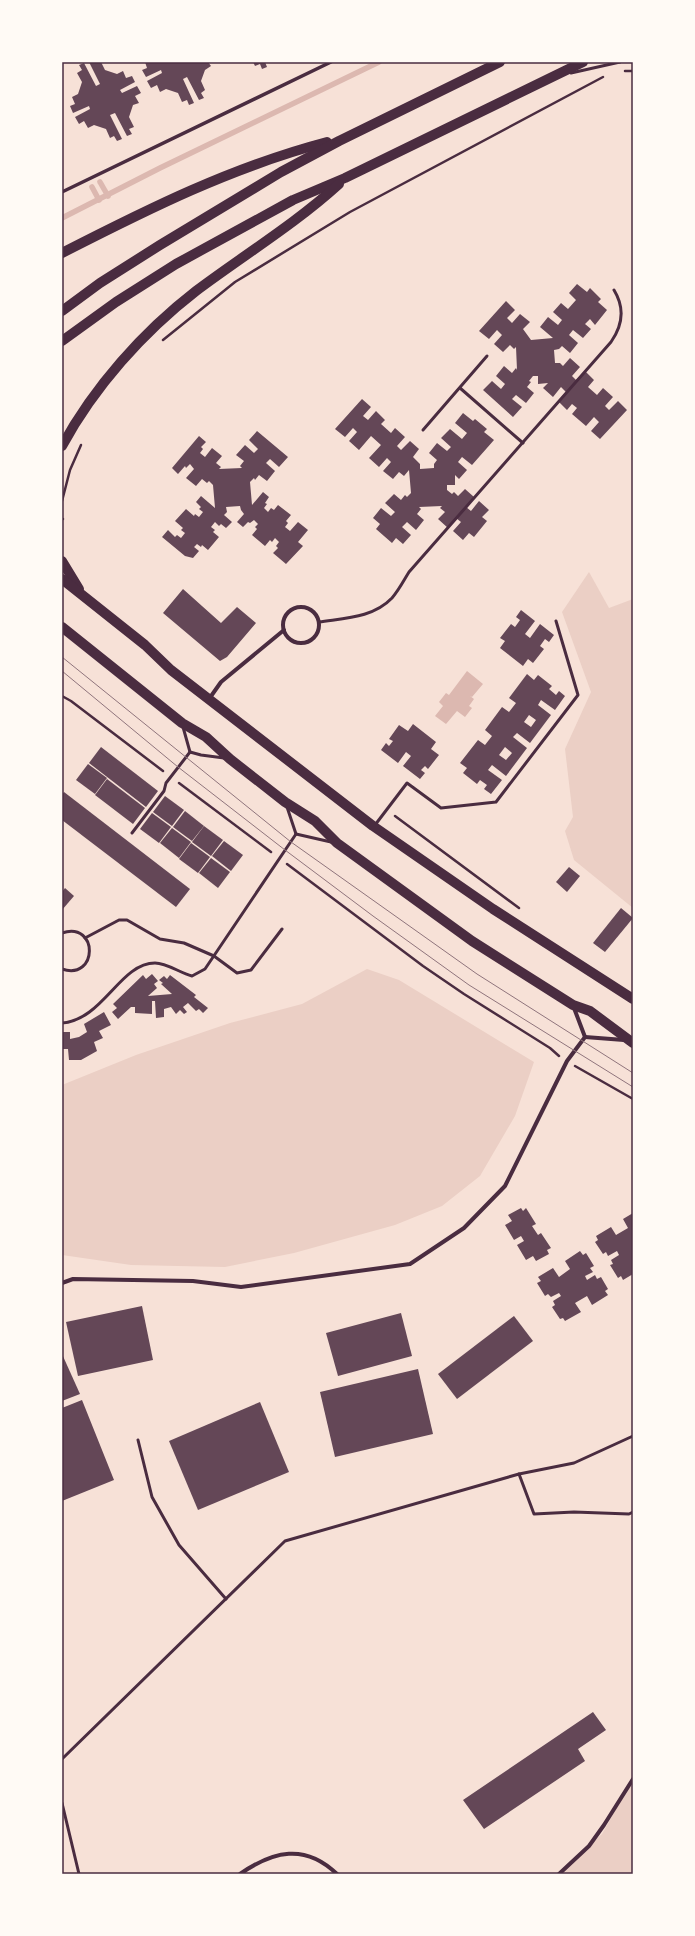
<svg xmlns="http://www.w3.org/2000/svg" width="695" height="1936" font-family="Cabin,sans-serif">
<style>
.green{fill:#ebcfc5}
.water{fill:#dcb8b0}
.lines{fill:none;stroke-linecap:round;stroke-linejoin:round}
.stream{stroke:#dcb8b0;stroke-width:5.5}
.building{fill:#644757;fill-rule:evenodd}
.path{stroke:#4a2c40;stroke-width:2.5}
.service{stroke:#4a2c40;stroke-width:3}
.pedestrian{stroke:#4a2c40;stroke-width:3.5}
.minor{stroke:#4a2c40;stroke-width:4}
.primary{stroke:#4a2c40;stroke-width:10}
.tram{stroke:#8f747c;stroke-width:1}
.neatline{fill:none;stroke:#4a2c40;stroke-width:1.5}
</style>
<rect width="100%" height="100%" fill="#f7e1d7"/>
<g class="green">
<path d="M589,572L609,608L633,599V908L574,860L565,831L573,817L565,749L591,692L562,612Z"/>
<path d="M367,969L399,980L534,1062L515,1116L480,1176L442,1206L395,1225L294,1253L225,1267L131,1265L62,1255V1085L136,1055L230,1023L302,1004Z"/>
<path d="M633,1779V1874H559L602,1834Z"/>
</g>
<path class="water" d="M467,671L483,684L472,697L470,696L474,699L469,706L472,708L465,717L457,711L446,724L435,716L443,706L439,702L446,693L449,695Z"/>
<g class="lines">
<g class="stream">
<path d="M100,182L108,196"/>
<path d="M92,187L99,200"/>
<path d="M62,218L160,168L379,62"/>
</g>
</g>
<g class="building">
<path d="M89,62H101L105,70L117,74L123,71L126,78L132,76L135,82L120,90L122,93L137,86L141,93L135,96L139,103L133,105L129,117L134,127L129,129L132,134L127,136L115,113L110,115L122,139L117,141L114,136L110,138L106,129L94,125L88,128L84,121L79,124L75,117L90,109L89,106L73,113L70,106L75,104L72,97L78,94L82,82L77,73L82,70L79,65L84,63L96,86L100,84Z"/>
<path d="M145,62H208L211,66L205,70L201,81L205,90L201,93L204,98L199,100L187,77L183,79L194,103L189,105L187,100L182,102L178,93L166,89L160,92L157,85L151,88L147,81L162,73L161,70L146,77L142,70L147,68Z"/>
<path d="M253,62H265L267,67L262,69L260,64L255,66Z"/>
<path d="M577,284L587,292L590,288L601,299L598,302L607,310L595,325L590,319L585,324L591,329L583,338L573,330L569,335L578,343L570,353L562,346L559,349L554,350L555,363H560L563,366L570,358L580,367L572,376L576,380L585,371L594,380L588,387L597,395L603,388L613,397L605,406L609,410L618,401L627,410L600,439L591,431L599,422L594,417L586,426L572,414L577,408L572,404L567,410L558,401L566,392L561,387L553,397L543,388L548,383L538,384V376H533L529,381L531,382L527,387L534,393L526,403L516,395L512,399L522,407L513,417L483,390L492,381L501,389L505,384L496,376L504,366L512,373L516,368L517,370L516,347L514,349L510,345L503,352L494,344L502,335L497,330L489,339L479,331L506,301L515,310L507,318L512,323L520,314L530,322L523,329L531,340L553,338L540,327L548,317L558,325L562,320L553,312L561,303L568,309L576,300L569,293Z"/>
<path d="M362,399L371,407L363,416L368,420L376,411L385,420L381,424L391,433L395,428L405,437L397,446L401,450L410,441L419,449L413,457L420,464V469L434,468V464L437,460L429,453L437,443L447,451L451,447L441,438L450,429L462,439L467,433L455,423L463,413L473,421L475,419L487,429L484,432L494,440L472,465L462,457L458,462L467,470L459,479L455,475V485H447V490L452,494L454,492L458,496L465,489L474,497L466,507L471,511L479,501L489,510L482,517L487,521L474,537L469,533L463,540L453,531L461,522L456,518L448,528L438,519L445,512L440,508L442,506L419,507L421,509L417,514L424,520L416,530L407,522L402,527L411,535L403,544L396,538L392,543L376,529L380,524L373,518L381,508L391,516L395,512L385,503L394,494L401,500L405,495L407,497L411,493L409,470L404,476L399,472L393,479L383,471L391,462L387,458L379,467L369,458L381,445L371,436L359,450L349,441L357,432L353,428L345,437L335,429Z"/>
<path d="M257,431L288,457L279,467L270,459L266,463L275,471L267,481L259,475L255,480L254,478L250,482L252,505L263,492L269,497L265,503L267,504L264,508L268,512L271,508L274,510L278,505L291,515L286,521L288,523L285,527L290,531L298,522L308,530L298,542L303,546L286,564L273,553L278,548L276,546L279,542L275,538L272,542L270,540L265,546L252,535L257,529L255,527L258,524L254,520L250,523L248,522L243,527L237,522L244,514L241,510L240,506L226,507L227,512L224,515L232,522L226,528L221,524L219,526L215,522L211,527L215,530L213,532L219,537L208,550L202,545L201,547L197,544L194,547L199,551L193,558L185,556L162,537L168,530L175,537L177,535L181,538L185,533L181,530L183,528L175,521L186,509L194,516L195,514L199,517L203,512L199,509L201,507L196,502L201,496L215,508L213,485L209,481L207,483L202,479L196,486L186,478L194,469L190,464L186,468L185,466L178,474L172,468L199,436L206,442L201,447L203,449L200,453L205,457L212,448L222,456L216,463L221,467L219,469L242,468L240,466L244,461L236,455L245,445L254,453L258,449L249,440Z"/>
<path d="M183,589L221,623L237,607L256,623L227,657L220,661L163,613Z"/>
<path d="M521,610L535,621L525,634L530,638L540,624L554,635L549,642L545,639L540,646L544,649L533,663L528,659L523,666L500,648L505,641L500,638L511,624L515,627L520,620L516,617Z"/>
<path d="M527,674L534,680L538,675L552,686L549,689L556,695L559,691L565,696L555,710L541,700L538,705L551,715L530,743L517,733L513,737L527,748L506,776L492,765L488,770L502,780L491,794L484,789L487,785L480,780L477,784L463,773L467,768L460,763L478,740L485,745L492,736L485,730L502,707L509,712L516,703L509,698ZM529,715L536,720L531,727L524,722ZM505,747L512,753L506,760L499,755Z"/>
<path d="M413,724L436,742L431,749L439,755L428,769L425,766L421,770L425,773L420,779L403,766L411,756L406,752L398,763L381,750L386,743L389,746L393,741L389,739L399,725L408,731Z"/>
<path d="M101,747L158,791L146,807L89,763Z"/>
<path d="M88,764L107,778L95,794L76,780Z"/>
<path d="M107,779L145,808L133,824L95,795Z"/>
<path d="M64,792L190,889L176,907L62,820V795Z"/>
<path d="M165,796L184,810L172,826L153,812Z"/>
<path d="M185,811L204,826L192,841L173,827Z"/>
<path d="M152,813L171,827L159,843L140,829Z"/>
<path d="M204,826L223,840L211,856L192,842Z"/>
<path d="M172,828L191,842L179,858L160,843Z"/>
<path d="M224,841L243,855L231,871L212,856Z"/>
<path d="M191,843L210,857L198,873L179,859Z"/>
<path d="M211,858L230,872L218,888L199,873Z"/>
<path d="M569,867L580,876L567,892L556,882Z"/>
<path d="M65,888L74,896L62,910V892Z"/>
<path d="M621,908L633,918L605,952L593,943Z"/>
<path d="M152,974L158,981L154,984L157,988L148,996L172,994L161,984L163,983L159,980L164,976L167,979L170,975L196,995L194,997L208,1008L203,1013L199,1009L196,1011L188,1003L183,1007L187,1012L184,1014L180,1010L176,1014L171,1007L164,1009V1017L156,1018L155,1001H152V1014L135,1013V1007H131L118,1019L112,1012L117,1008L113,1004L143,975L146,979Z"/>
<path d="M104,1012L111,1025L99,1031L103,1038L94,1042L97,1051L81,1060H69L68,1049H62V1032H70V1039L79,1037L87,1032L84,1024Z"/>
<path d="M521,1208L523,1211L526,1208L536,1224L532,1226L538,1235L541,1233L551,1248L547,1250L549,1254L536,1261L533,1256L526,1260L517,1245L524,1241L521,1236L514,1240L505,1225L512,1221L508,1215Z"/>
<path d="M633,1213V1274L623,1280L621,1276L618,1278L610,1265L613,1264L611,1260L619,1255L617,1251L608,1256L606,1252L603,1254L595,1242L598,1240L596,1236L611,1227L616,1235L628,1228L623,1219Z"/>
<path d="M580,1251L583,1255L586,1253L594,1266L590,1268L593,1272L585,1276L587,1280L595,1275L597,1279L601,1277L608,1289L605,1291L608,1295L592,1305L587,1296L575,1303L581,1312L565,1321L563,1318L560,1319L552,1307L555,1305L553,1301L561,1296L559,1293L551,1297L548,1294L545,1296L537,1283L541,1281L538,1277L553,1268L559,1277L570,1269L565,1261Z"/>
<path d="M142,1306L153,1360L78,1376L66,1322Z"/>
<path d="M401,1313L412,1356L338,1376L326,1333Z"/>
<path d="M514,1316L533,1341L457,1399L438,1374Z"/>
<path d="M62,1354L80,1394L62,1401Z"/>
<path d="M418,1369L433,1434L335,1457L320,1392Z"/>
<path d="M82,1400L114,1480L62,1501V1408Z"/>
<path d="M260,1402L289,1472L198,1510L169,1441Z"/>
<path d="M593,1712L606,1730L578,1749L585,1761L484,1829L463,1800Z"/>
</g>
<g class="lines">
<g class="path">
<path d="M625,71H633"/>
<path d="M163,340L235,282L350,212L603,77"/>
<path d="M62,501L70,470L81,445"/>
<path d="M62,519H63"/>
<path d="M62,696L71,701L163,771"/>
<path d="M179,783L271,852"/>
<path d="M395,816L519,908"/>
<path d="M287,864L423,966L464,994L550,1048L559,1056"/>
<path d="M575,1066L633,1099"/>
</g>
<g class="service">
<path d="M571,73L620,62"/>
<path d="M460,388L523,443"/>
<path d="M423,430L487,356"/>
<path d="M319,622C344,618 373,618 392,598C399,590 404,580 409,572L611,342C623,325 625,308 614,290"/>
<path d="M183,727L190,752"/>
<path d="M190,752L201,755L224,758"/>
<path d="M287,807L296,834"/>
<path d="M375,825L407,783L441,808L496,802L578,695L556,621"/>
<path d="M132,833L164,791L166,783L190,752"/>
<path d="M296,834L331,842"/>
<path d="M62,933C99,921 98,981 62,969"/>
<path d="M85,938L119,920H127L160,939L184,943L214,956L237,973L251,970L282,929"/>
<path d="M62,1023C103,1020 120,963 155,963C167,963 180,973 192,976L205,969L296,834"/>
<path d="M138,1440L152,1497L179,1545L226,1599"/>
<path d="M519,1474L534,1514L574,1512L629,1514L633,1512"/>
<path d="M62,1759L285,1541L519,1474L574,1463L633,1436"/>
<path d="M62,1803L79,1874"/>
</g>
<path class="pedestrian" d="M62,192L331,62"/>
<g class="minor">
<circle cx="301" cy="625" r="18"/>
<path d="M209,699L221,682L284,630"/>
<path d="M574,1008L585,1037"/>
<path d="M585,1037L624,1040"/>
<path d="M62,1283L73,1279L193,1281L241,1287L410,1264L464,1228L505,1186L567,1061L585,1037"/>
<path d="M240,1874C273,1851 305,1843 337,1874"/>
<path d="M559,1874L589,1846L604,1825L633,1779"/>
</g>
<g class="primary">
<path d="M62,253C148,209 232,167 327,142"/>
<path d="M62,311L100,283L160,245L281,172L339,141L500,62"/>
<path d="M62,341L116,302L176,264L293,200L345,178L583,62"/>
<path d="M62,446C94,387 143,332 196,291C244,255 295,224 339,184"/>
<path d="M62,561L79,589"/>
<path d="M62,579L145,645L171,670L373,826L493,909L633,999"/>
<path d="M62,627L182,723L206,737L230,759L285,802L315,821L337,843L472,941L573,1005L590,1011L633,1043"/>
</g>
<g class="tram">
<path d="M62,657L291,842L477,974L633,1073"/>
<path d="M62,671L178,767L285,850L373,916L469,985L633,1087"/>
</g>
</g>
<rect width="695" height="1936" fill="none" stroke="#fffaf5" stroke-width="126"/>
<rect x="63" y="63" width="569" height="1810" class="neatline"/>
</svg>
